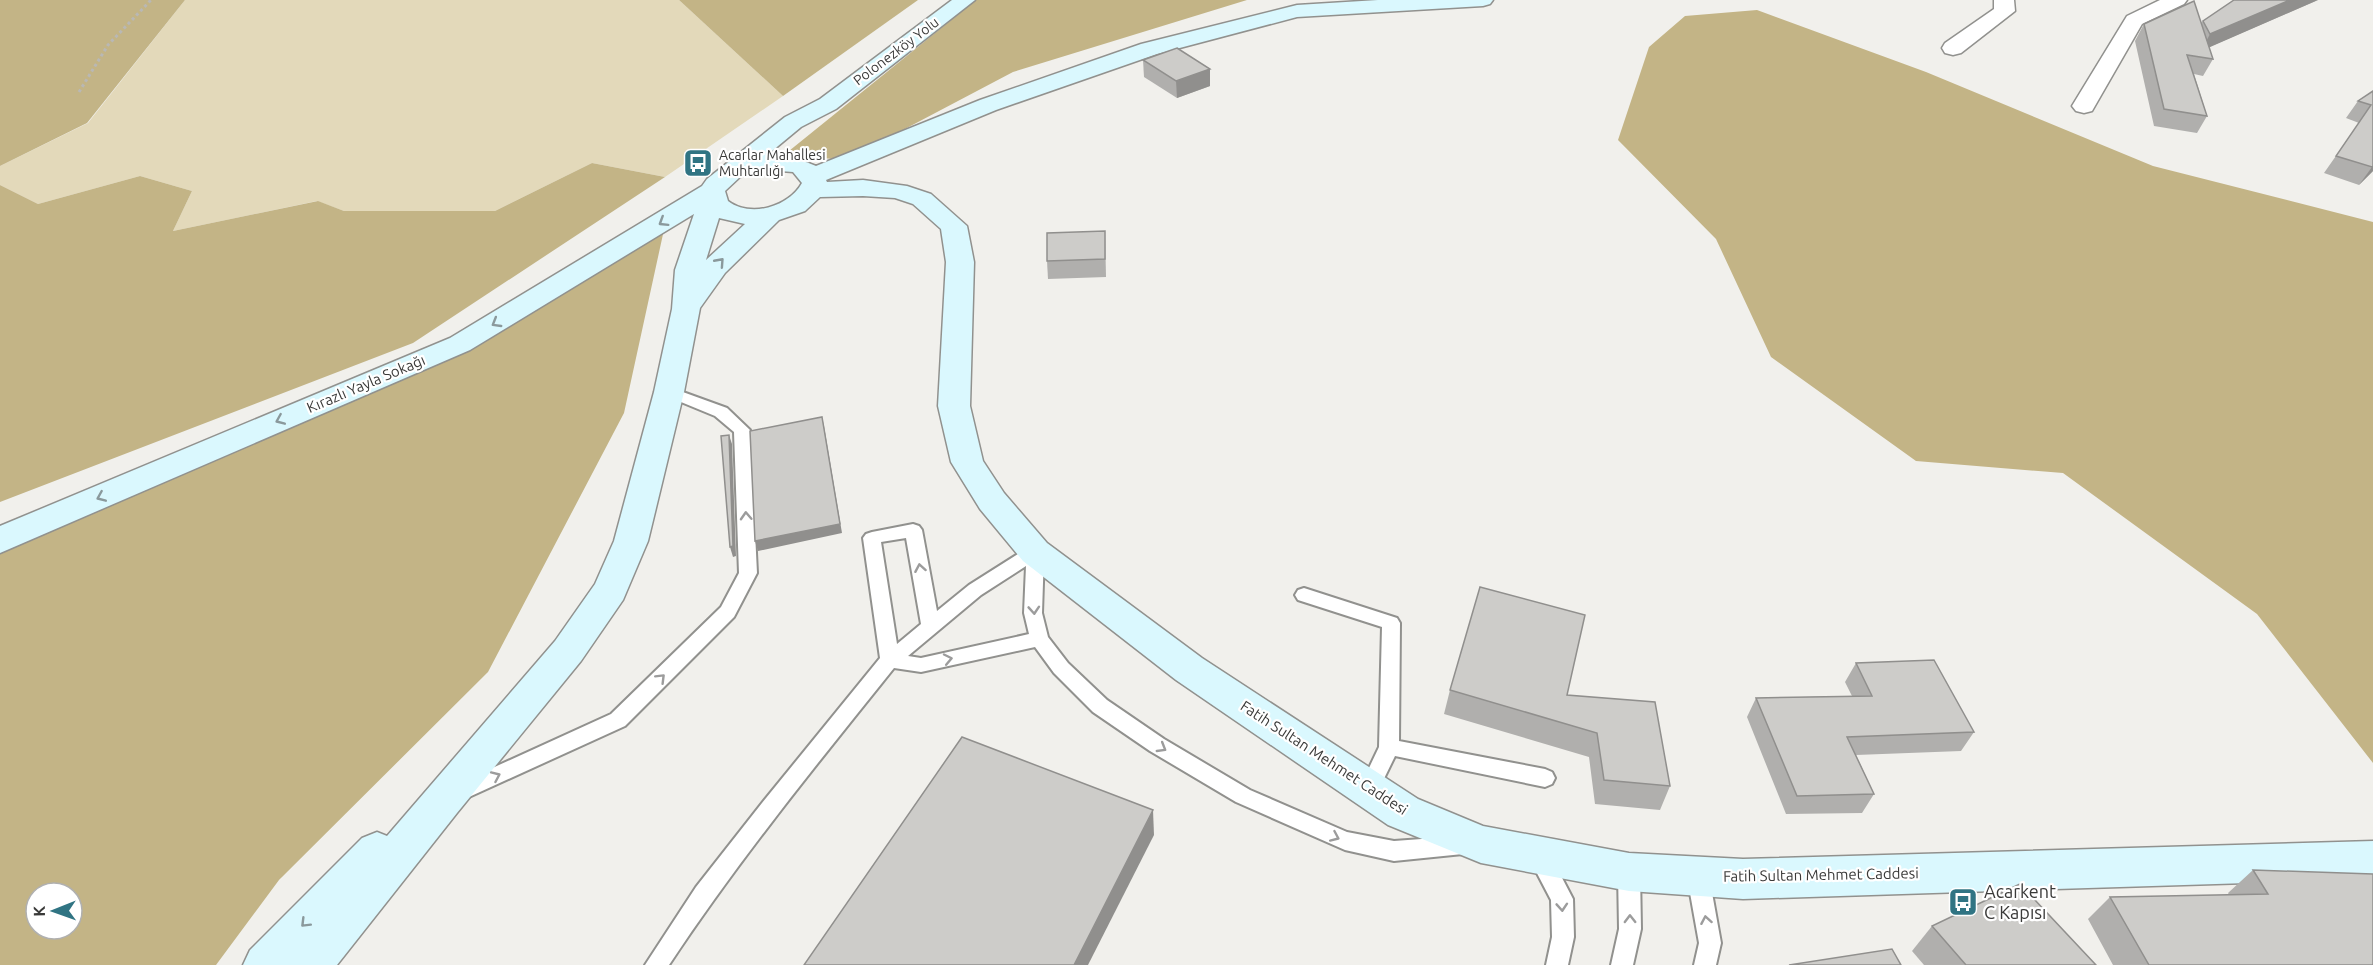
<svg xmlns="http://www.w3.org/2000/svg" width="2373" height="965" font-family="Ubuntu,sans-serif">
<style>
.green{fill:#e3d9ba}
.forest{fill:#c3b486;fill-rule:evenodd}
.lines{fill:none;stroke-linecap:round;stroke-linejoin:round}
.lane-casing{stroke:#91918e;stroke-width:4}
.street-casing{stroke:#91918e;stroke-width:3}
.secondary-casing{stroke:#91918e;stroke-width:3}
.path{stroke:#b9b8b5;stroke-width:3;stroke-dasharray:3 3;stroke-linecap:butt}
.lane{fill:#fff;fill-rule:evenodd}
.street{fill:#fff;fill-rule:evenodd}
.secondary{fill:#daf8fe;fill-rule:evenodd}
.wall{fill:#b0afad}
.shaded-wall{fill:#908f8d}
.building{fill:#cdccc9;stroke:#908f8d;stroke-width:1.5}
.oneway{stroke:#8a999c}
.oneway2{stroke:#9c9c9c}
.labels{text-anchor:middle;stroke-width:4.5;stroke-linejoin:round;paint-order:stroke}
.far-street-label{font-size:14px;fill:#3a3a39;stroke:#fff}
.far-poi-label{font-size:14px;fill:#3a3a39;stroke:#fff;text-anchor:start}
.street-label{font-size:15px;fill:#3a3a39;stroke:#fff}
.near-poi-label{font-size:18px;fill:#3a3a39;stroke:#fff;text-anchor:start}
</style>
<rect width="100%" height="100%" fill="#f1f0ec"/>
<path class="green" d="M185,0H679L783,96L665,177L592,163L495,211H344L317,201L173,231L192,191L140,176L38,204L0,185V166L88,123Z"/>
<g class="forest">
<path d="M0,0H185L87,123L0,166Z"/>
<path d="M679,0H918L783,96Z"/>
<path d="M976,0H1247L1013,72L846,160L784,155Z"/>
<path d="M1757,10L1926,72L2153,166L2373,222V763L2257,614L2063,473L1916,461L1771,357L1716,239L1618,140L1649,47L1685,16Z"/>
<path d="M592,163L665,177L413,343L0,502V185L38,204L140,176L192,191L173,231L318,201L344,211H495Z"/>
<path d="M665,225L624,413L488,672L279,880L216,965H0V534L424,365ZM36,893H72V929H36Z"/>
</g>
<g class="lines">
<g class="lane-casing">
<g id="lane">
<path d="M669,387L727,408L750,430L757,573L734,617L625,726L469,797L462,800L455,797L452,791L455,785L611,714L721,607L739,573L734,432L715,416L664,395L661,392L664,389Z"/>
<path d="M913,524L919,526L922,530L937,611L969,585L1029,547L1035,546L1041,547L1044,552L1042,613L1048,637L1068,663L1107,700L1164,739L1250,790L1347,832L1394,841L1463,836L1470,838L1474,845L1470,852L1463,854L1394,861L1345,850L1236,802L1150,751L1093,712L1054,673L1035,647L921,672L894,668C816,765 738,861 669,965H645L696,887L762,803L880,658L863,538L866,534L872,532ZM906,538L921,624L897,644L881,542ZM1026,566L1024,613L1029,634L921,658L908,656L981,595Z"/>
<path d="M1304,588L1397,618L1400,623L1399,741L1545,769L1552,772L1555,778L1552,784L1545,787L1395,756L1376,795L1369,798L1362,795L1359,789L1379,747L1382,627L1298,600L1295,595L1298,590Z"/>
<path d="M1539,846L1547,849L1573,899L1574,937L1568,965H1546L1552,937L1551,900L1528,856L1531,849Z"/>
<path d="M1629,862L1637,865L1640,872L1641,929L1633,965H1611L1619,929L1618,872L1621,865Z"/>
<path d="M1698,866L1706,869L1709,876L1721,943L1716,965H1694L1699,943L1687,876L1690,869Z"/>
</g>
</g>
<g class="street-casing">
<g id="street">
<path d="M1994,0H2014L2015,11L1961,53L1953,55L1945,53L1942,48L1945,43L1994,9Z"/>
<path d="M2160,0H2187L2184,4L2142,24L2092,111L2084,113L2076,111L2072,106L2127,16Z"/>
</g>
</g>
<g class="secondary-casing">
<path id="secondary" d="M952,0H975L836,109L801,127L766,156H791L816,166L980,100L1141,44L1297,5L1378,0H1493L1490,4L1483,6L1297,17L1157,54L996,110L826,180L827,182L863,180L907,186L931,194L967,226L974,262L970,406L983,461L1004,493L1047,543L1202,658L1418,799L1483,826L1629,853L1743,859L2373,841V879L1743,899L1629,891L1481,863L1388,825L1176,680L1023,561L980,509L951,462L938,406L946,262L941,229L913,204L895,198L863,196L820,197L805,211L779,220L725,273L700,308L684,392L648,541L623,600L581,661L457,813L337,965H243L250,950L362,838L377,832L387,836L555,641L595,584L614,541L654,392L672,309L675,270L694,214L470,350L0,553V526L450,338L702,186L707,179L785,117L820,99ZM767,170L793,172L802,183C789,207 750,218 728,201L725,191L740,177ZM719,218L745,224L706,260Z"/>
</g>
<path class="path" d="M79,92L108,45L151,0"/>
<use href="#lane" class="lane"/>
<use href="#street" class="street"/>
<use href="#secondary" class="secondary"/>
</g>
<g class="wall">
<path d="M2318,0L2209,47L2213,59L2203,76L2194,74L2207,116L2197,133L2154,126L2135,41L2144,24L2201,23L2203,21Z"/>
<path d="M1143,60L1210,69V86L1177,98L1144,77Z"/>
<path d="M2373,91V171L2359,185L2324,173L2359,123L2346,118L2358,101Z"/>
<path d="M1105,231L1106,277L1048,279L1047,261Z"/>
<path d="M1856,663L1974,732L1961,751L1856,755L1874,794L1862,813L1786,814L1747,717L1756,698L1852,696L1845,682Z"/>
<path d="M1450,690L1567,695L1670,786L1660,810L1595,804L1589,757L1444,714Z"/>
<path d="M2253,870L2373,965H2113L2088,919L2110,897L2229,895L2228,893Z"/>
<path d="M1932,926L2096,965H1924L1912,951Z"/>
</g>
<g class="shaded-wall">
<path d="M2290,0H2318L2201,51L2210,34Z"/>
<path d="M1210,69V86L1177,98L1176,81Z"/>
<path d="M2373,166V171L2359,185L2372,167Z"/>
<path d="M822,417L824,426L842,533L758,551L755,541Z"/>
<path d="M729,435L732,444L736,556L733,557L730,547Z"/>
<path d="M1153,810L1154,835L1088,965H1074Z"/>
</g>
<g class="building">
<path d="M2234,0H2290L2210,34L2203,21Z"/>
<path d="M2194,1L2213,59L2187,55L2207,116L2164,109L2144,24Z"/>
<path d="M1177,48L1210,69L1176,81L1143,60Z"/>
<path d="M2373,91V166L2372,167L2336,156L2371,105L2358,101Z"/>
<path d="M1105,231V259L1047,261V233Z"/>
<path d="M822,417L840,524L755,541L750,431Z"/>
<path d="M729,435L733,546L730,547L721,436Z"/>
<path d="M1480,587L1585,615L1567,695L1655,702L1670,786L1604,780L1597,733L1450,690Z"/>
<path d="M1934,660L1974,732L1847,737L1874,794L1797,796L1756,698L1872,696L1856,663Z"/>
<path d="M962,737L1153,810L1074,965H804Z"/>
<path d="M2253,870L2373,874V965H2149L2110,897L2268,894Z"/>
<path d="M2020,884L2096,965H1966L1932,926Z"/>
<path d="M1892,949L1901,965H1789Z"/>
</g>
<defs><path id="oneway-chevron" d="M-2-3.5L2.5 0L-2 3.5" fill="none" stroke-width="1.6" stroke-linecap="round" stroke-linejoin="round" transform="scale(1.5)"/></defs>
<g class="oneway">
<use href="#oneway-chevron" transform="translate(663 222) rotate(148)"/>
<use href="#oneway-chevron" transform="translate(720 262) rotate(-48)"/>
<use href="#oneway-chevron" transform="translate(496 323) rotate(149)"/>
<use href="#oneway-chevron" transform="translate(280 420) rotate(157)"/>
<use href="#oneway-chevron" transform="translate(101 497) rotate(157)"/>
<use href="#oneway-chevron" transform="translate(305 923) rotate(135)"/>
</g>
<g class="oneway2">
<use href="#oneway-chevron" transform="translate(746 516) rotate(-93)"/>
<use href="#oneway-chevron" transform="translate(920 568) rotate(-100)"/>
<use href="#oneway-chevron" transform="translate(1034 610) rotate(86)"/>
<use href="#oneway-chevron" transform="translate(948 659) rotate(-12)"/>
<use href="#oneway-chevron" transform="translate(661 678) rotate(-45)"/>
<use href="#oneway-chevron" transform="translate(1162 748) rotate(31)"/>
<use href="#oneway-chevron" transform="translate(496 776) rotate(-24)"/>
<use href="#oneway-chevron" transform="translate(1335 837) rotate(24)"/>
<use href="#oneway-chevron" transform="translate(1562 907) rotate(86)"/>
<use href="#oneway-chevron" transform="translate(1630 919) rotate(-91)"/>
<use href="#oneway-chevron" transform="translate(1706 920) rotate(-100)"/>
</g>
<defs>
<g id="bus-square" transform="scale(1.5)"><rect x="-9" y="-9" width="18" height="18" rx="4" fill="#307483" stroke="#fff"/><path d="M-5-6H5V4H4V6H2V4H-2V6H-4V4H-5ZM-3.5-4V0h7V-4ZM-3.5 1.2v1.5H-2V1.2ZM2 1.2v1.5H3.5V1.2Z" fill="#fff"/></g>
</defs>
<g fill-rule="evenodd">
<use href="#bus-square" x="698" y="163"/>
<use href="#bus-square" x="1963" y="902"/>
</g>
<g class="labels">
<g class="far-street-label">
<text transform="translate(896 51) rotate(-37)" y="5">Polonezköy Yolu</text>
</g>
<g class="far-poi-label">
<text x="719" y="160">Acarlar Mahallesi<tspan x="719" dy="16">Muhtarlığı</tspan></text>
</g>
<g class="street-label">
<text transform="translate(366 384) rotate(-23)" y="5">Kırazlı Yayla Sokağı</text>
<text transform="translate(1324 758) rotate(33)" y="5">Fatih Sultan Mehmet Caddesi</text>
<text transform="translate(1821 875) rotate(-1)" y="5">Fatih Sultan Mehmet Caddesi</text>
</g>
<g class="near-poi-label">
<text x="1984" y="898">Acarkent<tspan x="1984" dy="21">C Kapısı</tspan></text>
</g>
</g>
<g transform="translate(54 911) rotate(269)"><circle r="28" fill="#ffffff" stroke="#b0b0b0" stroke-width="1.5"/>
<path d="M0-4.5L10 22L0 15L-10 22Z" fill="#307483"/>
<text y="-9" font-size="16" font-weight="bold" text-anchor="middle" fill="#3a3a39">K</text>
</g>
</svg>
